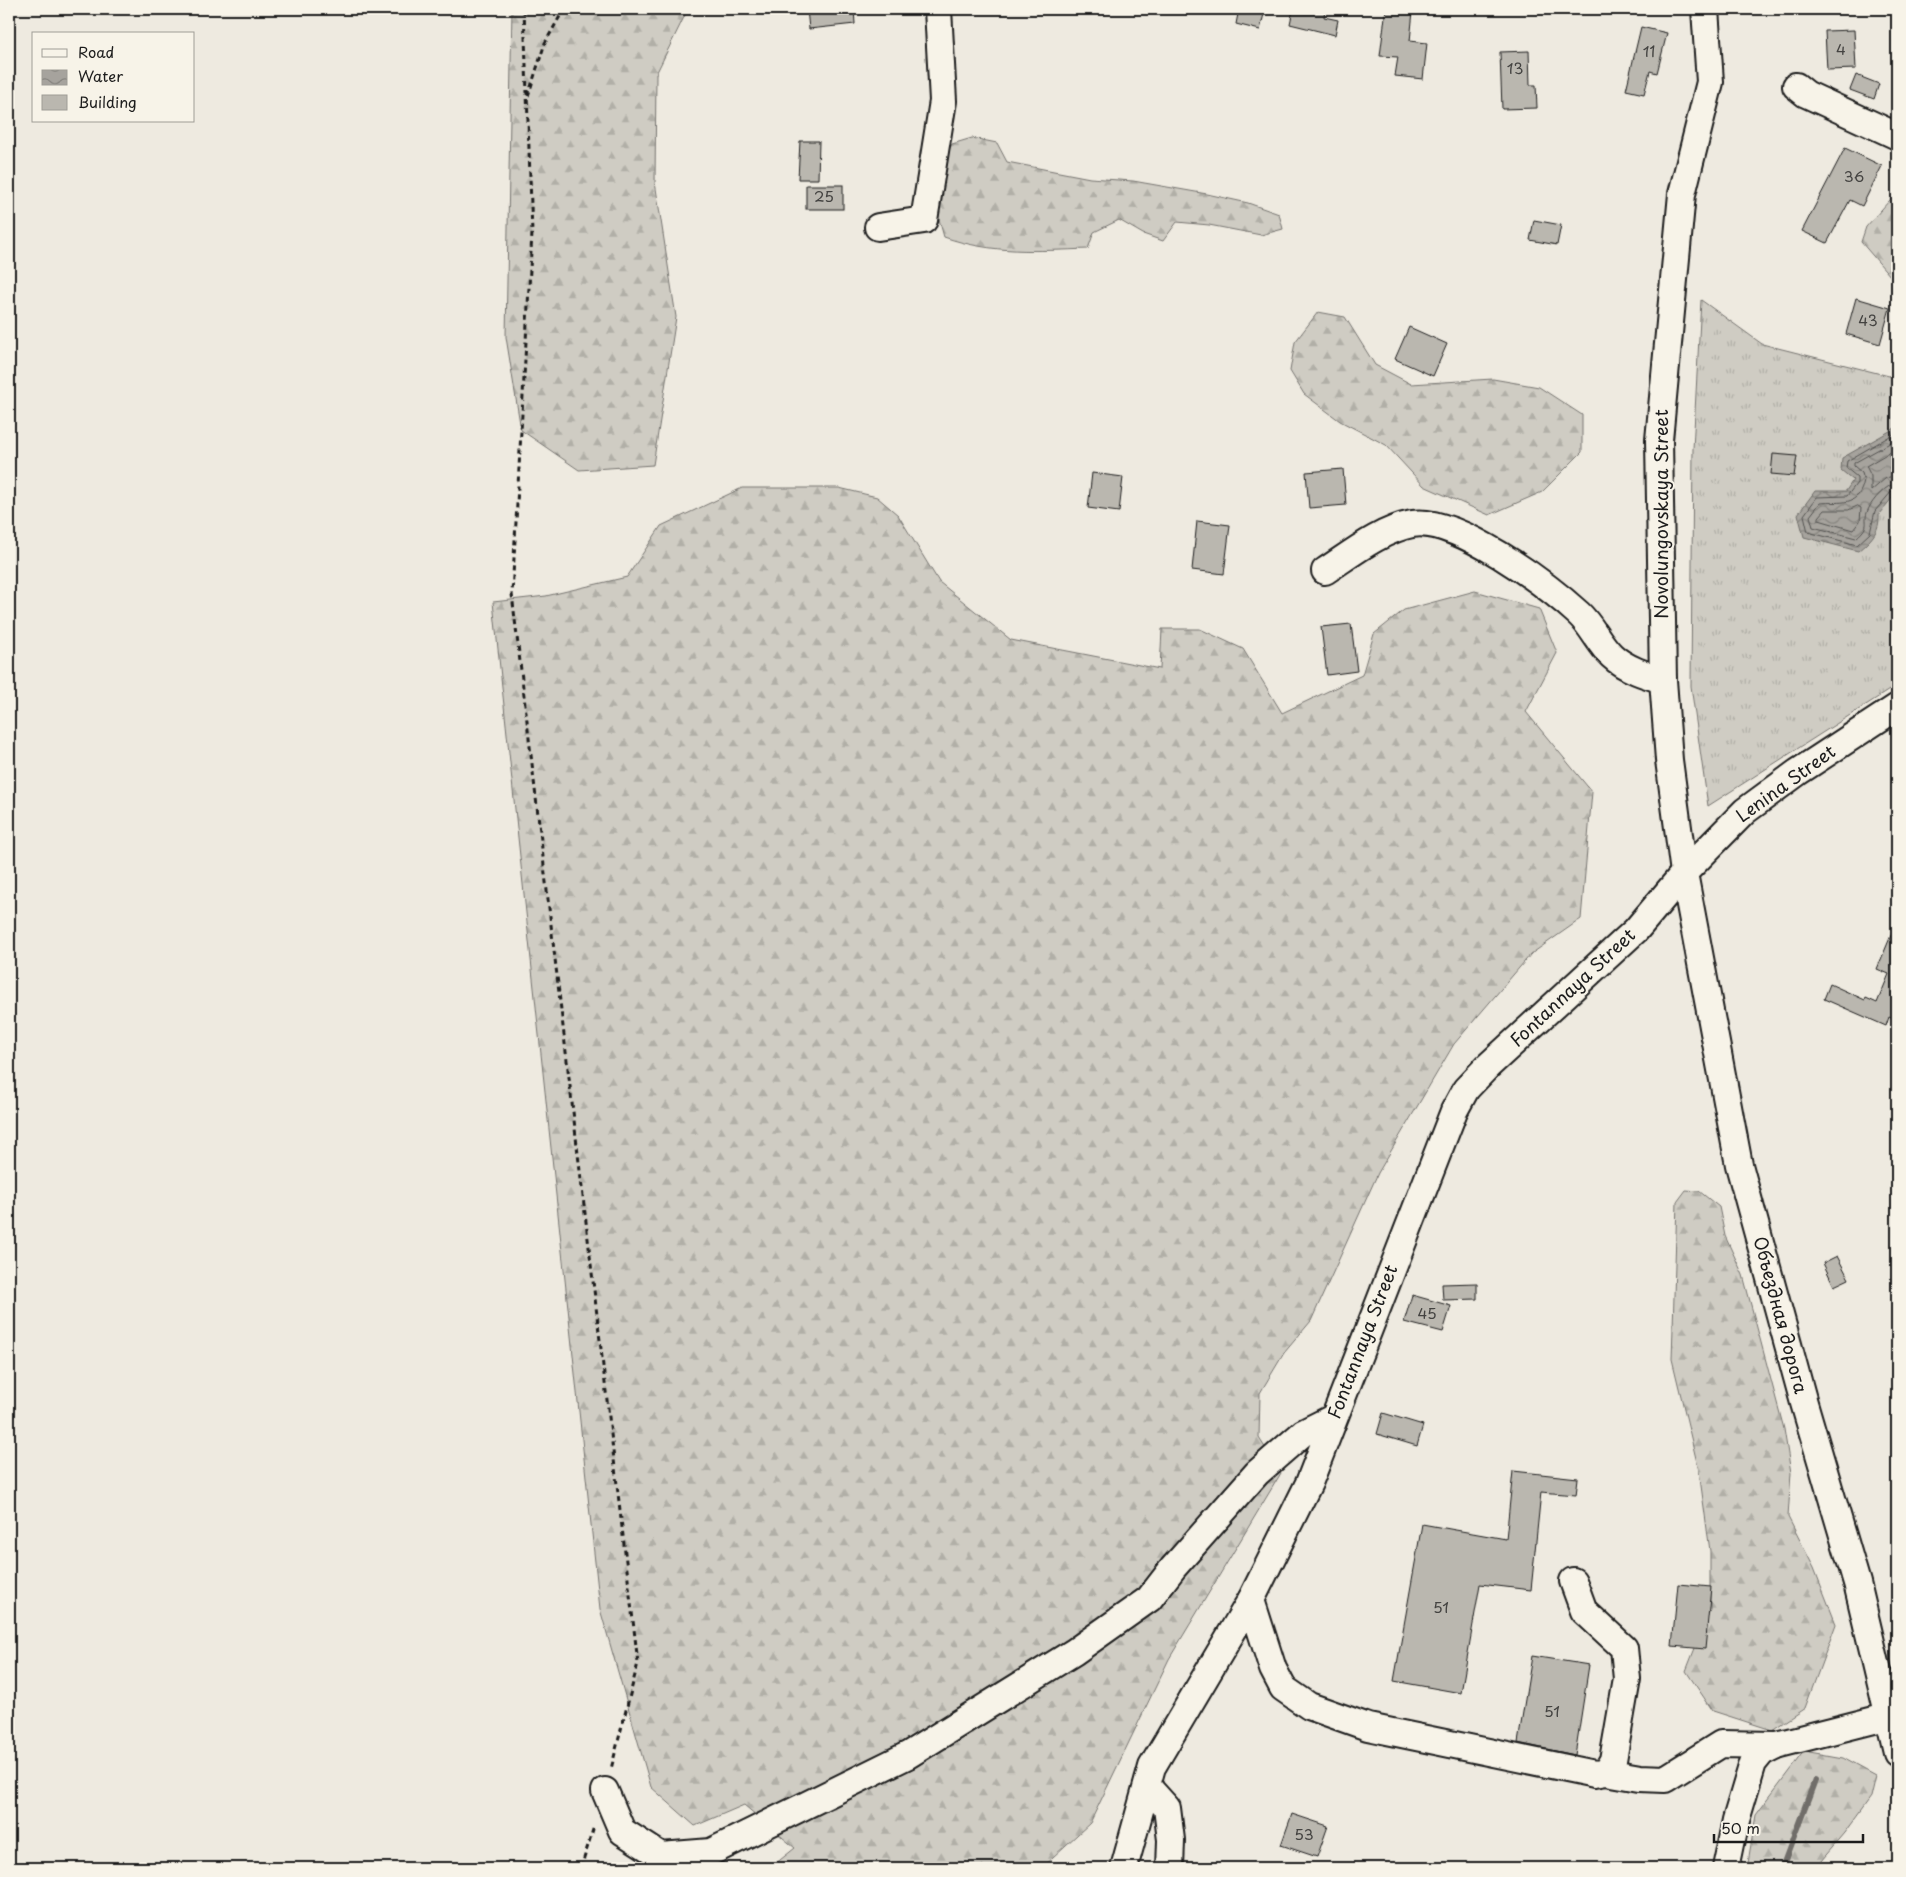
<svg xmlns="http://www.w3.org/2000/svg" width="1906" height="1877" font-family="'Playpen Sans',sans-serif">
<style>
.grass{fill:url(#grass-tufts);stroke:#767470}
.forest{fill:url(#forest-firs);stroke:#767470}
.water{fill:url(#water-waves);stroke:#6f6d69}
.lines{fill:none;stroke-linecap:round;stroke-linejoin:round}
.shore{stroke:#535250;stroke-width:1}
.stream{stroke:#6f6d69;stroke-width:6}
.building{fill:#bab7af;stroke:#1c1c1c}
.minor-casing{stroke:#1c1c1c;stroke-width:30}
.path{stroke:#1c1c1c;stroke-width:3;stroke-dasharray:5 4;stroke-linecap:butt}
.minor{stroke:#f7f3e8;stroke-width:26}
.labels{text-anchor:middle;stroke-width:4;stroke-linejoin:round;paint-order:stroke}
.number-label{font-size:15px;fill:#444341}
.street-label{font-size:18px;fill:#1c1c1c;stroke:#f7f3e8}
</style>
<defs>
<pattern id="grass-tufts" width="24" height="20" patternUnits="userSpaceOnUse" patternTransform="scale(1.25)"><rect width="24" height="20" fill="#cfccc3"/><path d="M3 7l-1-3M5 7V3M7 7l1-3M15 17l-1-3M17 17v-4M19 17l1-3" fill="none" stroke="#b1afa7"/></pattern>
<pattern id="forest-firs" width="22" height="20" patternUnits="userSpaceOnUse" patternTransform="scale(1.25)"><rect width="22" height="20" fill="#cfccc3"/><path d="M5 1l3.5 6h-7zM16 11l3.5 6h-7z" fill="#b1afa7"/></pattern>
<pattern id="water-waves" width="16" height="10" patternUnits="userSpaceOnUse" patternTransform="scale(1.25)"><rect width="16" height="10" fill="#a6a39d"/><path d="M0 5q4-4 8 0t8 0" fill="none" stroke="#86847f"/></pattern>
</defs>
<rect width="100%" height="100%" fill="#eeeae0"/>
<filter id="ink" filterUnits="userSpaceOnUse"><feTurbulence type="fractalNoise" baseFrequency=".02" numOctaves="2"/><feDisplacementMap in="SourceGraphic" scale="10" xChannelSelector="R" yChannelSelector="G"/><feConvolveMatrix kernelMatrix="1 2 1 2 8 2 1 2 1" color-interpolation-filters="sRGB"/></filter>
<g filter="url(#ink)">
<path class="grass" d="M1701,300L1762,344L1897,378V685L1708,806L1691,686L1693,449Z"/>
<g class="forest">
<path d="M512,9H688L656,74L655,182L676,317L653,465L579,470L521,430L506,337Z"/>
<path d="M972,138L997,143L1007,162L1090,178L1133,181L1207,194L1248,203L1279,214L1283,229L1261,235L1209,225L1177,222L1163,241L1143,234L1119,220L1094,232L1088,249C1037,251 993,254 944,237L937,212L946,156L952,144Z"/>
<path d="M1897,192V284L1861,242L1866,227Z"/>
<path d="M1318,312L1345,317L1375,365L1411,384L1493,379L1539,387L1582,415V452L1542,492L1489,515L1424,486L1386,445L1340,421L1304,394L1290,371L1295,342Z"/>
<path d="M742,488H839L877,497L898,515L939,582L1011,640L1160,669L1162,629H1200L1243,649L1282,713L1362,675L1374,634L1404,610L1475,591L1539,609L1557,653L1526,712L1592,792L1581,919L1531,954L1454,1044L1378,1173L1311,1321L1284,1353L1260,1393L1259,1438L1281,1473L1169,1659L1090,1823L1041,1868H770L795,1848L744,1805L695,1826L651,1787L600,1609L493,602L546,596L627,577L661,526Z"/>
<path d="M1686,1190L1699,1191L1719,1207L1725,1236L1743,1275L1784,1429L1791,1473L1788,1517L1814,1568L1836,1624L1805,1708L1772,1730L1713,1711L1686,1671L1710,1610V1551L1699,1471L1672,1359L1677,1202Z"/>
<path d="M1804,1751L1843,1758L1876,1776L1871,1797L1844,1834L1815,1868H1747L1756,1815Z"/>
</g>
<path class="water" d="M1897,427V492L1879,514C1880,532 1871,540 1858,551L1804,537L1798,514L1815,491H1846L1853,480L1841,470L1842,458Z"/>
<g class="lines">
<g class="shore">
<path d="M1897,432L1847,461L1846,468L1857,477V483L1847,496L1817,497L1804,515L1808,532L1857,545L1870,533L1875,511L1892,491L1897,489"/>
<path d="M1897,439L1854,463V466L1862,473L1864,480C1859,508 1841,501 1820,503L1810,516L1813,527L1856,538C1873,523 1862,524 1868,510C1872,500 1887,484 1897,483"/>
<path d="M1897,448L1866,466L1871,476V491L1886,478L1897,475"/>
<path d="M1858,506L1861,508L1860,521L1853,530L1819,520V517L1825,510H1848Z"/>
</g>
<path class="stream" d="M1782,1868L1815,1780"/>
</g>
<g class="building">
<path d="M807,9H854L855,24L809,29Z"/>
<path d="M1239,9L1264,14L1260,30L1236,24Z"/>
<path d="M1307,9H1325L1324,17L1338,20L1335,35L1290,24L1293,10L1306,13Z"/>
<path d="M1386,9L1413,11L1410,41L1427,43L1423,79L1395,76L1398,57L1380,56Z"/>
<path d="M1641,27L1667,33L1657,73L1650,71L1644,94L1626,90Z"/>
<path d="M1854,30L1856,69L1827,70L1825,31Z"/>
<path d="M1529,51L1530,85H1536L1537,108L1502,109L1500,52Z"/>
<path d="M1856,75L1879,84L1874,99L1850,90Z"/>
<path d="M800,141H819L818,179H798Z"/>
<path d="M1845,148L1882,166L1862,206L1850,200L1827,243L1802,231Z"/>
<rect x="806" y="185" width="37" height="24"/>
<path d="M1534,220L1561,225L1557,245L1530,240Z"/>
<path d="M1856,298L1890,308L1880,344L1846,334Z"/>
<path d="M1409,327L1447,344L1433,376L1395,359Z"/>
<path d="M1773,454L1797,456L1794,476L1771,474Z"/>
<path d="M1343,469L1346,505L1309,508L1306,472Z"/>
<path d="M1092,473L1123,477L1119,512L1088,508Z"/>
<path d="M1197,521L1230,525L1224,574L1192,570Z"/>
<path d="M1351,624L1357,671L1327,675L1321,627Z"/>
<path d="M1897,921V1021L1889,1017L1886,1026L1824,999L1830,984L1865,1000L1866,998L1877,1003L1889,974L1877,969Z"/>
<path d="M1837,1256L1849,1279L1834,1286L1823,1263Z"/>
<path d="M1477,1283V1299L1443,1300L1442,1284Z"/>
<path d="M1412,1295L1451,1306L1443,1332L1404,1322Z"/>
<path d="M1383,1413L1423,1425L1417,1446L1377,1434Z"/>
<path d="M1513,1471L1578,1478L1576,1495L1541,1492L1531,1590L1480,1584L1461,1693L1394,1681L1422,1524L1506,1539Z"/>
<path d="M1678,1584L1711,1587L1705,1649L1672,1646Z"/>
<path d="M1532,1656L1589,1665L1575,1755L1518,1743Z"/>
<path d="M1292,1814L1328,1826L1317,1857L1281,1845Z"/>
</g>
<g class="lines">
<g class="minor-casing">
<g id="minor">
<path d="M1705,9L1710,82L1682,194L1659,440L1663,680L1669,760L1684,873L1739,1165L1804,1403L1857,1583L1897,1752"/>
<path d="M1796,86L1806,94L1897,136"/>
<path d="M878,227L924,220L943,101L938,9"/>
<path d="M1325,571C1351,554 1381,530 1412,524C1456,516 1547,585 1579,614C1592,626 1599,644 1612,656C1626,669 1646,675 1663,680"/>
<path d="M1251,1600L1273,1669L1283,1688L1309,1706L1368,1727L1595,1774L1606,1772L1613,1760L1627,1679L1624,1648L1584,1611L1573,1581"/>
<path d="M1606,1772L1640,1778L1665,1779L1721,1744L1776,1745"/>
<path d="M1148,1787L1167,1808L1171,1840L1170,1868"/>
<path d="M605,1791L622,1831L661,1856L711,1852L908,1755L1074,1652L1149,1599L1173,1568L1257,1473L1303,1433L1333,1418"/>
<path d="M1124,1868L1152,1767L1251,1600L1309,1483L1454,1111L1466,1089L1488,1066L1636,930L1684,873L1745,811L1798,772L1897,707"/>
<path d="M1726,1868L1736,1820L1753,1763L1762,1752L1776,1745L1890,1716"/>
</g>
</g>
<g class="path">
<path d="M524,9L532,233L512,594L638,1663L611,1769"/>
<path d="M528,96L545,43L564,9"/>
<path d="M581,1868L594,1826"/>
</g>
<use href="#minor" class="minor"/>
</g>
</g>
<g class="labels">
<g class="number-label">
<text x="1841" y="55">4</text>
<text x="1649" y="57">11</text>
<text x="1515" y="74">13</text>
<text x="1854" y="182">36</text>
<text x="824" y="202">25</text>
<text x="1868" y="326">43</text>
<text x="1427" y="1319">45</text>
<text x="1441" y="1613">51</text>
<text x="1552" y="1717">51</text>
<text x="1304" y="1840">53</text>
</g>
<g class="street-label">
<text transform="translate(1662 514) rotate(-90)" y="6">Novolungovskaya Street</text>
<text transform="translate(1786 784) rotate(-36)" y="6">Lenina Street</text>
<text transform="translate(1573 988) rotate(-43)" y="6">Fontannaya Street</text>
<text transform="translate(1780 1315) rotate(75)" y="6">Объездная дорога</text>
<text transform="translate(1363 1342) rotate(-69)" y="6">Fontannaya Street</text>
</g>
</g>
<rect width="1906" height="1877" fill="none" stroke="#f7f3e8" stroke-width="30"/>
<rect x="15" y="15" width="1876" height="1847" fill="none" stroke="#1c1c1c" stroke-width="2" filter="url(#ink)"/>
<rect x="32" y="32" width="162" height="90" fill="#f7f3e8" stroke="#9f9d96"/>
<rect x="42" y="49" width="25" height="8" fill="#f7f3e8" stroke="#9f9d96"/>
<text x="78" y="58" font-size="15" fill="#1c1c1c">Road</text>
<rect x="42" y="70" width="25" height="15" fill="url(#water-waves)" stroke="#9f9d96"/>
<text x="78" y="82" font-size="15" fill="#1c1c1c">Water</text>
<rect x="42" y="95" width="25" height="15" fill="#bab7af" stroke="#9f9d96"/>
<text x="78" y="108" font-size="15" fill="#1c1c1c">Building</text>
<path d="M1714 1834v8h149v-8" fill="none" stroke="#1c1c1c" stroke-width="2.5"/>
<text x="1721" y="1834" font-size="15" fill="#1c1c1c" stroke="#f7f3e8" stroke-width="4" paint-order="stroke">50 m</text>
</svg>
